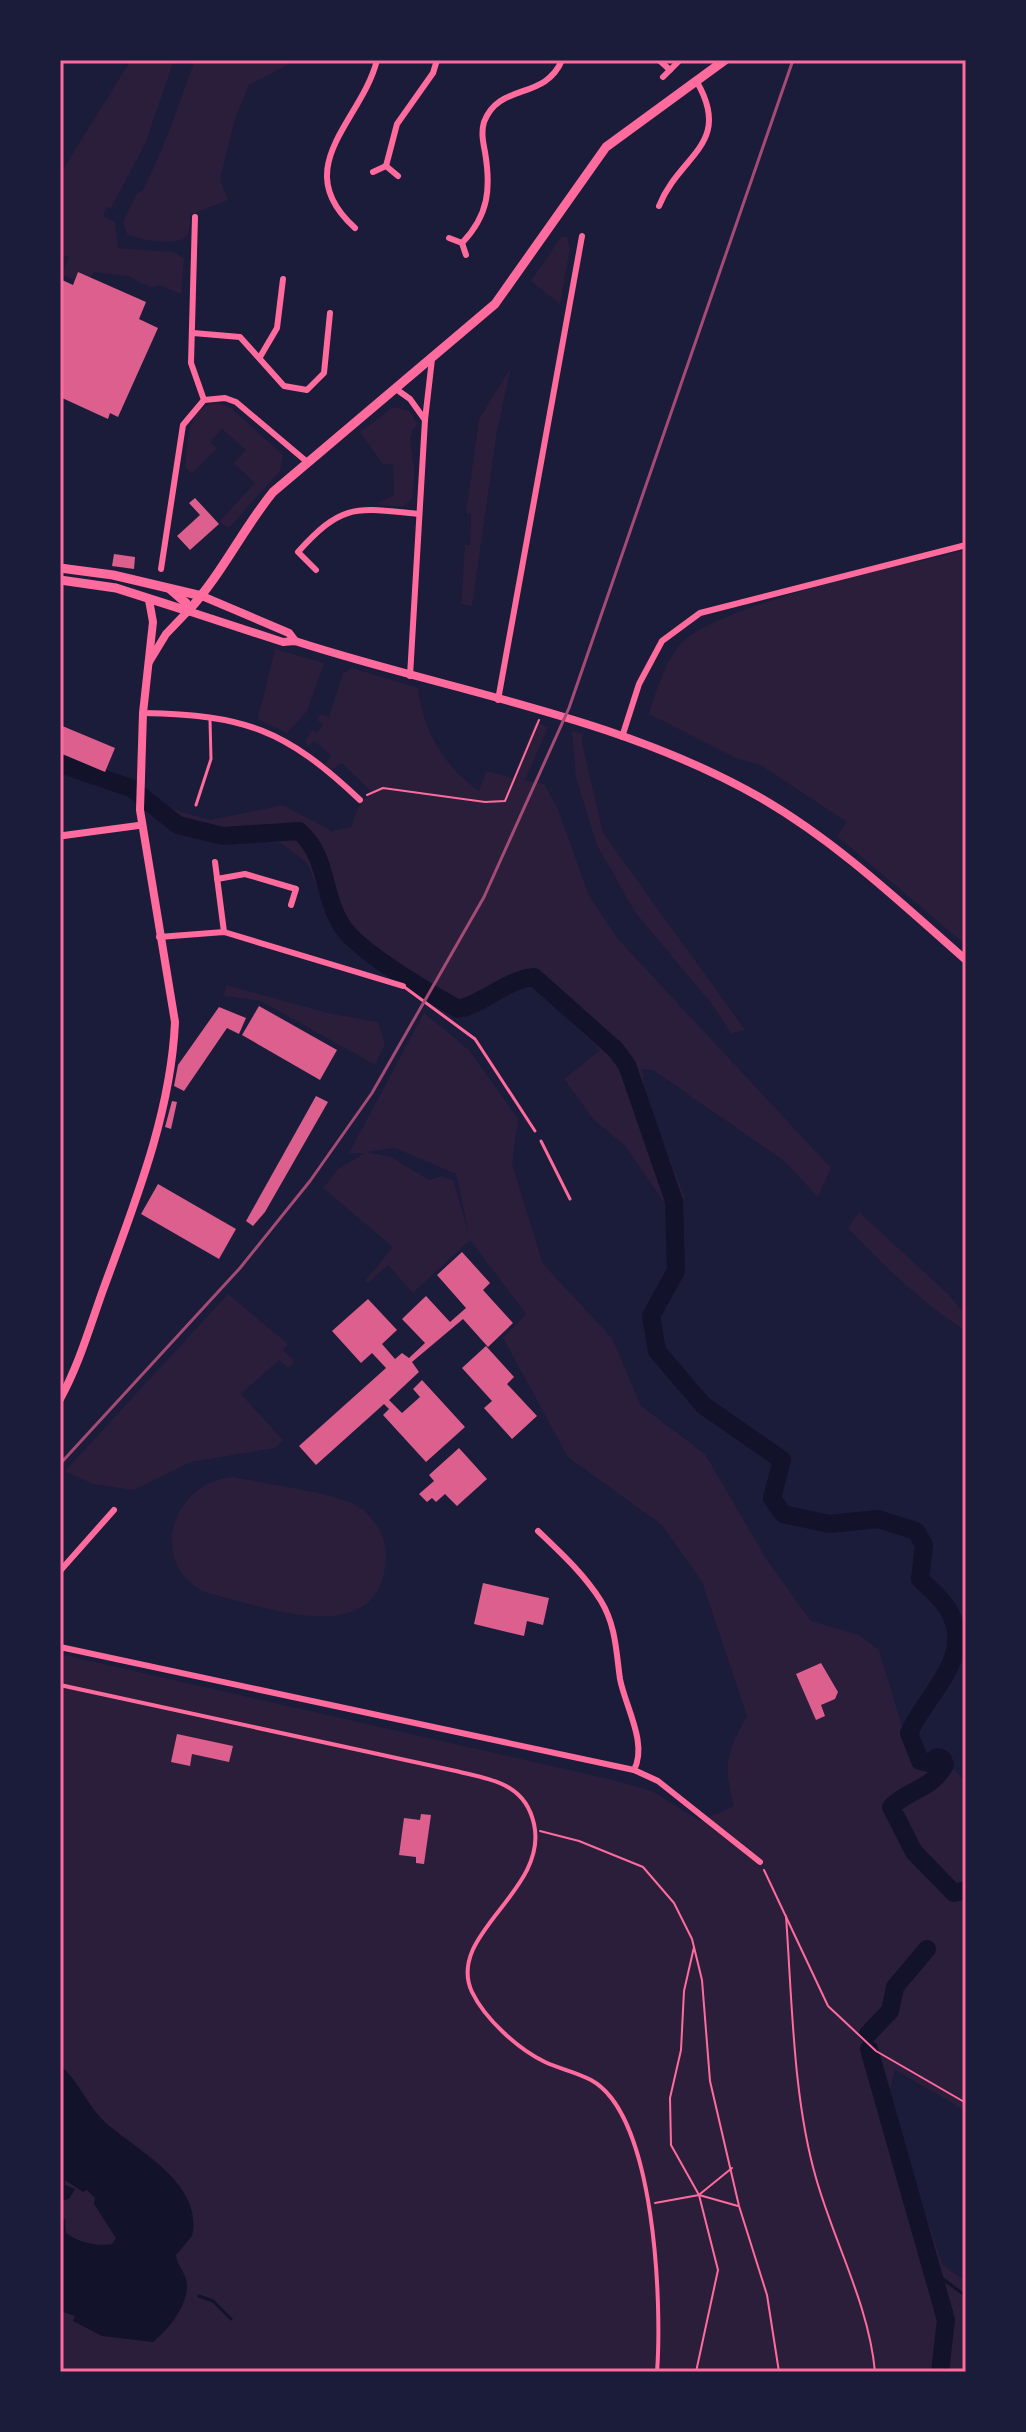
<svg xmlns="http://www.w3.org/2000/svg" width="1026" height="2432" font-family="Manrope,sans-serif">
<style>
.green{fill:#2a1e3b;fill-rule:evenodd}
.water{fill:#12122b}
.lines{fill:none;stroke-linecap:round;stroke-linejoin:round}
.stream{stroke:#12122b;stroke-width:3}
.river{stroke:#12122b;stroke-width:18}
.building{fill:#dd5f8e}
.path{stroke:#ff6b9d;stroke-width:2}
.service{stroke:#ff6b9d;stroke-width:3}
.pedestrian{stroke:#ff6b9d;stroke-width:4}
.minor{stroke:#ff6b9d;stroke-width:6}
.tertiary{stroke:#ff6b9d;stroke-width:7}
.secondary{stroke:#ff6b9d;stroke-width:8}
.primary{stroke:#ff6b9d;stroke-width:9}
.rail{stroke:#a44b75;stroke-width:3}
.neatline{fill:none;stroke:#ff6b9d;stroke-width:3}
</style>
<rect width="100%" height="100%" fill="#1b1b3a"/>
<g class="green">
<path d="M131,60H174L145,144L111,208L107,207L103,216L115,222L118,248L173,252L184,258L181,294L160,285L152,288L127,276L94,272L91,277L78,272L74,280L62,274L69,257L60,254V174Z"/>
<path d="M195,60H297L249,85L235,119L220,180L228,200L190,215C190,223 191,234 183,239C172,245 139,240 127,234L123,222L137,193L142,191C165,147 178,106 195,60Z"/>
<path d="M561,237H567L570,248L560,304L531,281Z"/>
<path d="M511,367L497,431L472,606L461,604L465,545H470L471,514L466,513L479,419Z"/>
<path d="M217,403L231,408L283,455L280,471L229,528L219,522L255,483L234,463L246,450L222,429L210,442L217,448L192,474L185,468C188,444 185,406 217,403Z"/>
<path d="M393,407L410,411L417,424C405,437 413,453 414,467C415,477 413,489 412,499L402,507L376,504L394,495L393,465L383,464L360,432Z"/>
<path d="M966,550V945L837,836L847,822L760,765L736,758L649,714C656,691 663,667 678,647C712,604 907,565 966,550Z"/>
<path d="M275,649L324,663L307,711L287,733L258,719Z"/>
<path d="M352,668L418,688C423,730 444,767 479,791L486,771L513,778L535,722L548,727L525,780L544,784L558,809L589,896L617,938L831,1168L818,1197L784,1161L653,1070L642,1069L646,1098L685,1198L663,1201L626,1147L593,1119L564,1079L600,1050L531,984L469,1016L455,1011L354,946L333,925L307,863L281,843L207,839L160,819L172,809L210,820L283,805L332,831L351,827L358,808L371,791L342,763L331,770L325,764L331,756L314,741L308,747L305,741L312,730L317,733L323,724L317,720L320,714L329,717L343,673Z"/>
<path d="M572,731L583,734L582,743L603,833L745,1030L731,1034L715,1008L635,912L597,845L576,778Z"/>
<path d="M226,985L328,1013L378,1022L385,1044L375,1065L261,1001L224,996Z"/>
<path d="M424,1013L469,1050L518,1119L512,1164L543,1264L612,1338L641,1406L705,1454L767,1560L811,1621L859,1635L879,1650L905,1736L923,1751L946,1760L966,1783V2111L895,2070L888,2097L942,2264L966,2282V2372H60V1654L609,1779L652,1791L700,1821L734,1806C723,1765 726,1752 747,1716L702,1582L662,1525L568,1457L503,1338L526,1314L470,1240L413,1293L388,1265L368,1283L365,1281L393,1247L323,1188L338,1169L365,1153H349ZM395,1148L456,1174L469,1234L453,1180L442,1176L429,1180L391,1157L367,1152Z"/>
<path d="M859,1212L949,1295L966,1316V1331C922,1303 884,1266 848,1228Z"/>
<path d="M228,1294L288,1344L283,1350L295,1362L288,1368L279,1360L241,1394L283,1440L275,1448L191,1462L134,1490L93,1484L65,1471Z"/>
<path d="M233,1477C261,1483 338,1493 359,1507C376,1519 387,1538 386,1559C381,1654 260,1605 207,1593C145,1564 172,1482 233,1477Z"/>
</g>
<path class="water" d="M60,2065C79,2081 88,2107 106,2123C138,2151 204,2184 192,2236L176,2255C177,2265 183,2270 186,2279C192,2300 169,2330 153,2342L102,2336L73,2321L75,2316L60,2311V2217L65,2219L66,2233C77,2242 99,2247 112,2244L116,2238L94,2204L95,2198L87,2190L83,2192L65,2180V2185L75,2189L69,2199L60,2201Z"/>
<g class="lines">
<g class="stream">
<path d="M932,2271L966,2296"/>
<path d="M199,2296L213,2301L231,2319"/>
</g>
<g class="river">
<path d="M60,764L131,788L178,825L223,836L299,831C328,856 322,895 342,926C360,953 428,992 458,1009C484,1004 505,980 534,977L616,1050L627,1065L674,1201L676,1271L651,1316L657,1351L703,1405L782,1460L772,1498L783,1514L829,1524L878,1519L916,1531L924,1545L920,1579C929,1588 943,1599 949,1611C975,1658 926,1694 909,1733L920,1761L928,1763L937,1757L943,1759L945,1765C930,1791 912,1787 891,1807L914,1852L954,1893L966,1890"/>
<path d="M868,2034L890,2011L895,1987L927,1949"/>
<path d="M869,2049L946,2320L940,2372"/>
</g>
</g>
<g class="building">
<path d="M78,272L146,302L139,319L158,328L118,417L110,413L108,419L60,397V279L73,285Z"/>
<path d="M195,498L219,524L190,550L177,536L200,515L189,503Z"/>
<path d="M114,554L135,557L134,569L112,566Z"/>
<path d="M60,725L115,748L105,772L60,753Z"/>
<path d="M259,1006L337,1050L320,1080L242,1035Z"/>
<path d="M219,1007L246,1018L239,1034L227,1028L184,1091L174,1086L178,1065Z"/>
<path d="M316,1096L328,1102L265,1212L253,1226L246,1221Z"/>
<path d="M172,1101L177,1102L171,1129L165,1127Z"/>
<path d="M158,1184L236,1229L219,1259L141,1214Z"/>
<path d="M462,1252L490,1283L483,1290L513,1323L488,1347L463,1319L412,1362L419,1372L389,1400L402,1413L420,1397L413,1389L422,1380L465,1427L426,1462L383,1415L389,1409L384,1404L316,1465L299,1446L386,1368L372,1353L361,1363L332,1331L368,1299L397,1330L382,1344L395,1359L402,1353L409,1358L425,1343L402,1319L426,1296L450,1322L466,1308L437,1275Z"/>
<path d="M486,1346L514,1377L507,1384L537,1416L512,1439L484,1408L492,1401L462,1368Z"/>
<path d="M459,1448L487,1479L457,1506L445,1494L436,1502L432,1498L427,1502L419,1494L434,1481L429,1475Z"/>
<path d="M483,1583L549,1598L543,1625L527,1621L524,1636L474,1624Z"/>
<path d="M821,1663L838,1692L835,1699L821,1705L825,1716L816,1720L796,1674Z"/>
<path d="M177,1734L233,1746L229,1762L192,1754L190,1766L171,1762Z"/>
<path d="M421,1814L431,1815L424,1864L416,1863V1857L399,1855L404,1818L420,1820Z"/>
</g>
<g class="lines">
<g class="path">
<path d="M367,795L383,788L485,802L505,801L539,720"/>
<path d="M540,1831L579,1841L643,1867L674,1903L692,1939L702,1980L710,2081L739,2206L767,2295L779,2372"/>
<path d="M764,1870L828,2006L876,2051L966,2103"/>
<path d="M786,1916C792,1999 793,2099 816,2178C834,2242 869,2305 875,2372"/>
<path d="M694,1947L684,1991L681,2050L670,2098L671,2145L699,2195L718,2270L696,2372"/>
<path d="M700,2194L732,2168"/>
<path d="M655,2203L699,2195L738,2206"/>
</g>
<g class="service">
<path d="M196,805L211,759L210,720"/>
<path d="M403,986L475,1039L535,1131"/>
<path d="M541,1141L570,1199"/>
</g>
<path class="pedestrian" d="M60,1685L456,1771C492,1780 525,1783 534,1824C549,1891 445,1934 472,1992C485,2019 518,2049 545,2062C560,2069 576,2072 591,2080C656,2115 662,2306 657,2372"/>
<g class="minor">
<path d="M659,60L670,70"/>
<path d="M663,77L680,60"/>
<path d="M386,166L397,124L433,73L437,60"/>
<path d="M373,172L386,166L398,176"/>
<path d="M659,206C679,155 733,145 697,82"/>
<path d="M195,217L191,363L204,400"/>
<path d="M355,228C287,167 362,121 377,60"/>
<path d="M449,238L462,243L466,255"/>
<path d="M462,243C489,215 491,188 485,152C483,142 481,132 484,122C499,82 545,101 562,60"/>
<path d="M193,333L240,337L284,386L307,390L324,373L330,313"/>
<path d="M260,357L277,328L283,279"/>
<path d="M396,389L410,399L425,420"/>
<path d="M161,569L183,425L204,400L225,398L236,402L306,461"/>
<path d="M316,570L298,552C343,502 356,508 419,514"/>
<path d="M410,676L425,420L432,359"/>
<path d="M498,700L582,236"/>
<path d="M143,713C245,715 285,729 360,800"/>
<path d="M622,737L639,684L662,641L700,613L966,545"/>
<path d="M215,862L224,932"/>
<path d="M217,879L245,874L296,889L291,905"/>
<path d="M159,937L224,932L403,986"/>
<path d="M538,1531C561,1553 584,1574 601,1601C616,1626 616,1651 620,1679C625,1706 648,1743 634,1770"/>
<path d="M60,1571L114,1510"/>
<path d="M60,1647L634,1770L658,1781L760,1862"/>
</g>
<path class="tertiary" d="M60,836L142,825"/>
<g class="secondary">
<path d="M202,596L289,633L295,641"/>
<path d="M149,662L166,634L188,611L283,642L295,641C449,691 618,716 761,798C837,842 900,902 966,960"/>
<path d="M60,1399C79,1365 90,1326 103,1290C134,1205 171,1114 175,1022L140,810L143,713L153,622L149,600"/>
</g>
<g class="primary">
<path d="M60,568L113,575L202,596"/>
<path d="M60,580L116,588L188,611"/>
<path d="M170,589L186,603L188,611"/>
<path d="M188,611C222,574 242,530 273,492L495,304L606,147L725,60"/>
</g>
<path class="rail" d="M60,1464L240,1268L310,1181L372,1093L484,897L569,708L793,60"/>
</g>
<rect width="1026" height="2432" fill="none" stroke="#1b1b3a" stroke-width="124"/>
<rect x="62" y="62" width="902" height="2308" class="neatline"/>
</svg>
